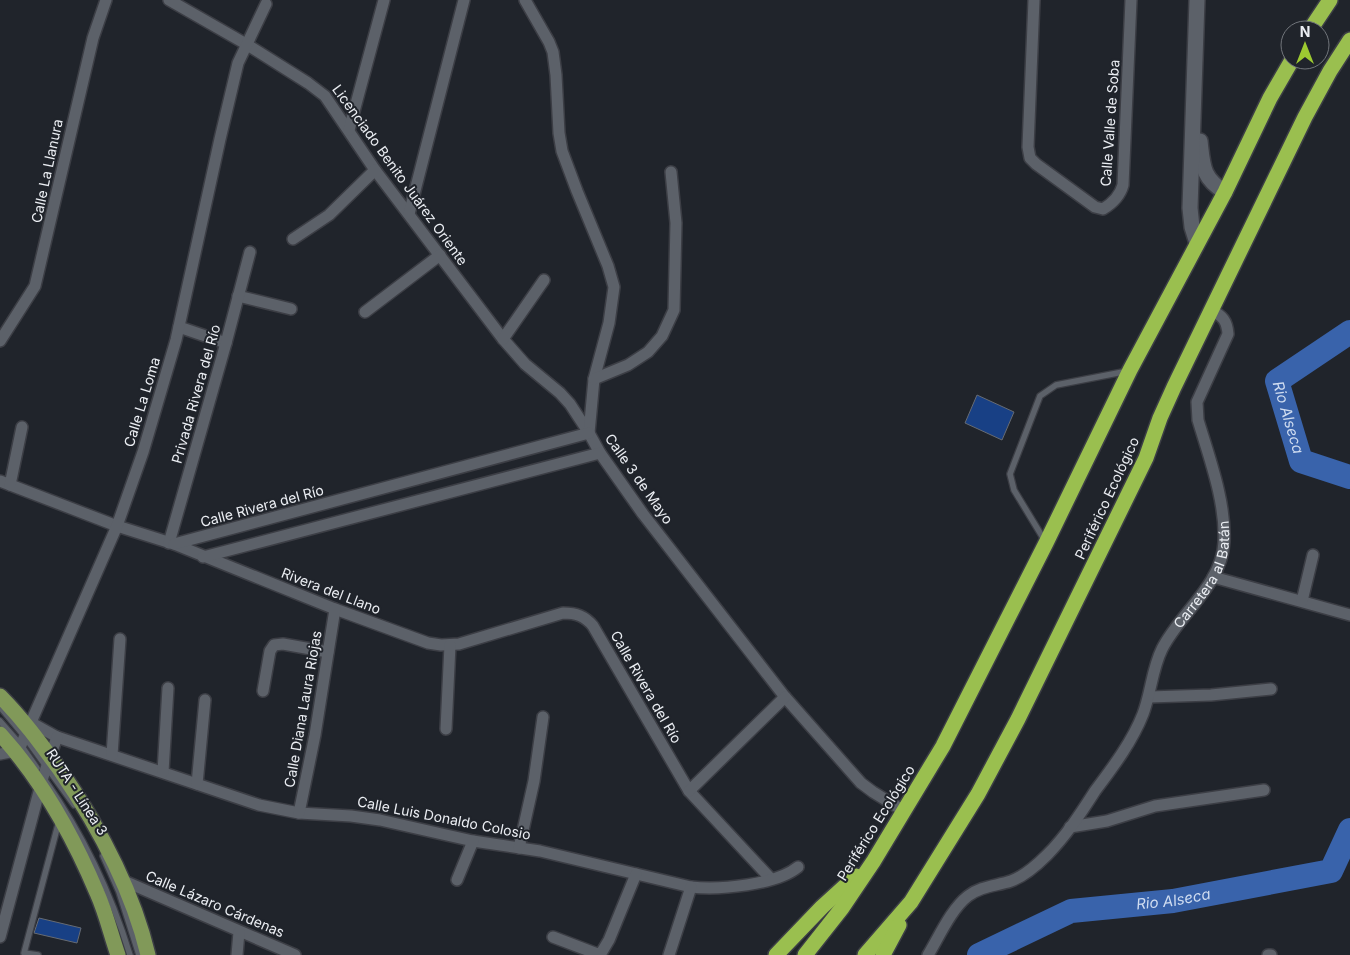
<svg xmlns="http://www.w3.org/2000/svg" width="1350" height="955" font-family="Inter,sans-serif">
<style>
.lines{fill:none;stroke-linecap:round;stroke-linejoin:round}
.river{stroke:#3963ab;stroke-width:24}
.building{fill:#184085;stroke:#666b73}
.lane-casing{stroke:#3c3e45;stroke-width:8}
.street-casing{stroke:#3c3e45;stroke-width:14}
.secondary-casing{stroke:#3c3e45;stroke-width:18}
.primary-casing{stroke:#3c3e45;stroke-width:18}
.highway-casing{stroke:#3c3e45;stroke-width:18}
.lane{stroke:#5c6169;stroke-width:5.5}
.street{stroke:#5c6169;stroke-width:11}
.secondary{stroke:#5c6169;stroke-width:15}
.primary{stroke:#819959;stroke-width:15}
.highway{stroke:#9abf4f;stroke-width:15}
.labels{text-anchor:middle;stroke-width:4;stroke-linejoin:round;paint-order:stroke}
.street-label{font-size:14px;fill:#ebeef3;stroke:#20242b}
.water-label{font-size:15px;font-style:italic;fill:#cfdcf0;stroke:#20242b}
</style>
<rect width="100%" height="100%" fill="#20242b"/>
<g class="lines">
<g class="river">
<path id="s1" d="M1350,332L1277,381L1301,461L1350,477"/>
<path id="s2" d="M979,955L1071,911L1173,901L1331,871L1350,830"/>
</g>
</g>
<g class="building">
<path d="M977,395L1014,412L1002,440L965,423Z"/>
<path d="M39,918L81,928L77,943L34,933Z"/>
</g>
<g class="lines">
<g class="lane-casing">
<g id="lane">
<path d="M1045,541L1014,490L1010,474L1040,396L1056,385L1128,371"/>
<path d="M0,707L24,736L74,805"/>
<path d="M0,721L21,745L37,768"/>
<path d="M45,780C82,833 111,893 130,955"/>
<path d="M103,856L119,892L139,955"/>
<path d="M38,955L24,953L59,821"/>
</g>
</g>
<g class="street-casing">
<g id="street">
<path d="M169,0L246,44L308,83L325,96L375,170L503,339L525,364L560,393L570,404L589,433L600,453L643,514L785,697L861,783L873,792L904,811"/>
<path d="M525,0L549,42L553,52L556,75L559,133L562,151L577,191L608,266L614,287L609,323L594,379L589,433"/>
<path d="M1034,0L1028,147L1030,158L1036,164L1095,207L1103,209C1113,203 1120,196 1123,185L1131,0"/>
<path d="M349,130L384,0"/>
<path d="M409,214L464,0"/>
<path d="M293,239L329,215L375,170"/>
<path d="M238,296L291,309"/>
<path d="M365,312L440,255"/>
<path d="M179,327L226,343"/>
<path d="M503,339L544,280"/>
<path d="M0,341L35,286L93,38L106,0"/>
<path d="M594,379L628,365L648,352L662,336L674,310L676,223L671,172"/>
<path d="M0,481L117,526L174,544L335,609L428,643L441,645L459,644L563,613C576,613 585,616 593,626L689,791L771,879"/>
<path d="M10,485L22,427"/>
<path d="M169,543L226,343L250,252"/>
<path d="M174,544L589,433"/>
<path d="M203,557L600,453"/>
<path d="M1213,577L1350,615"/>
<path d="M1302,601L1313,555"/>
<path d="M263,691L270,651L274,645L283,644L328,652"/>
<path d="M1149,697L1211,695L1271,689"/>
<path d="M30,722L57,737L259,805L299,813L351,816L380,820L473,841L540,851L691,887C720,890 776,885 798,867"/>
<path d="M446,729L450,645"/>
<path d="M0,754L15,751L21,745L117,526L143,452L176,340L220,139L238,63L266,4"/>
<path d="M112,755L120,639"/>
<path d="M163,772L168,688"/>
<path d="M197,784L205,700"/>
<path d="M689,791L785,697"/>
<path d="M299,813L315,735L335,609"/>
<path d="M1070,827L1107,821L1155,806L1264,790"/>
<path d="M519,848L534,781L543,717"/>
<path d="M457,880L473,841"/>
<path d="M124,881L295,955"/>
<path d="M0,937L43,777L57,737"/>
<path d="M553,937L600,955L609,940L636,874"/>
<path d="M237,955L239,932"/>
<path d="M669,955L691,887"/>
<path id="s3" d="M928,955C939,937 951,909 968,896C981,886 996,886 1011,881C1025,876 1037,865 1047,855C1066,836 1081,813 1095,791C1113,767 1132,742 1143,714C1151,693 1152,669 1162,649C1180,613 1222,585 1224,542C1226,502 1209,457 1198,420L1197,402L1228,334C1227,321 1223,316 1211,310"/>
<path d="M1268,955H1271"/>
</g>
</g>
<g class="secondary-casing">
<g id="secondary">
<path d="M1200,141C1203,166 1202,178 1225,192"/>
<path d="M1197,243L1192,227L1190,208L1197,0"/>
</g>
</g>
<g class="primary-casing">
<g id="primary">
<path d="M0,696C23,719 41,744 60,770C99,827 132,888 148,955"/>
<path d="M0,734C42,780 73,836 97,893C106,913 111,935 118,955"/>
</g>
</g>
<g class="highway-casing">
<g id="highway">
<path d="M1310,30L1330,0"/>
<path d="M776,955L822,907L856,876"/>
<path d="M805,955L842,908L873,862L943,746L1046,543L1130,370L1225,192L1270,98L1292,60"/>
<path d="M865,955L911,902L978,794L1018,719L1146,458L1160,418L1174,387L1305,117L1330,71L1350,40"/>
<path d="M883,955L899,925"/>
</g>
</g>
<use href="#lane" class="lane"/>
<use href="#street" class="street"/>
<use href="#secondary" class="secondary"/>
<use href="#primary" class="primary"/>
<use href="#highway" class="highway"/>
</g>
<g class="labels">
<g class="street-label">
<text transform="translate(1110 123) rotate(-86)" y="5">Calle Valle de Soba</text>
<text transform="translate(47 171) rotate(-78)" y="5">Calle La Llanura</text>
<text transform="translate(400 175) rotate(54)" y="5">Licenciado Benito Juárez Oriente</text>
<text transform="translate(196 394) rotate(-74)" y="5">Privada Rivera del Río</text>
<text transform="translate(142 402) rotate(-73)" y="5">Calle La Loma</text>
<text transform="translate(639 479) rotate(55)" y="5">Calle 3 de Mayo</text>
<text transform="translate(1107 498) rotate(-65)" y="5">Periférico Ecológico</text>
<text transform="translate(262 506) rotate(-15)" y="5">Calle Rivera del Río</text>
<text dy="5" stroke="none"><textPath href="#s3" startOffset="488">Carretera al Batán</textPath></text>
<text transform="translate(331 591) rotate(21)" y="5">Rivera del Llano</text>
<text transform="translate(646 687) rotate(60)" y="5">Calle Rivera del Río</text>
<text transform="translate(303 709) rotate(-80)" y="5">Calle Diana Laura Riojas</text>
<text transform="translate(77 792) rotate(57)" y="5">RUTA - Línea 3</text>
<text transform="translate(444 818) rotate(11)" y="5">Calle Luis Donaldo Colosio</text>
<text transform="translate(876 823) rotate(-58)" y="5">Periférico Ecológico</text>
<text transform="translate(215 904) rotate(23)" y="5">Calle Lázaro Cárdenas</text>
</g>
<g class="water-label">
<text dy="5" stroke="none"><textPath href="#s1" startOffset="126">Rio Alseca</textPath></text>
<text dy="5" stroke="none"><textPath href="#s2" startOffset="205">Rio Alseca</textPath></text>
</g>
</g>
<g transform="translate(1305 45)"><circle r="24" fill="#20242b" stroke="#71757b"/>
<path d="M0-4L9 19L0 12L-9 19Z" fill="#9dca31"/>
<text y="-8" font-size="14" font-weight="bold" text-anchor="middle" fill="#ebeef3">N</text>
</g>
</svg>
